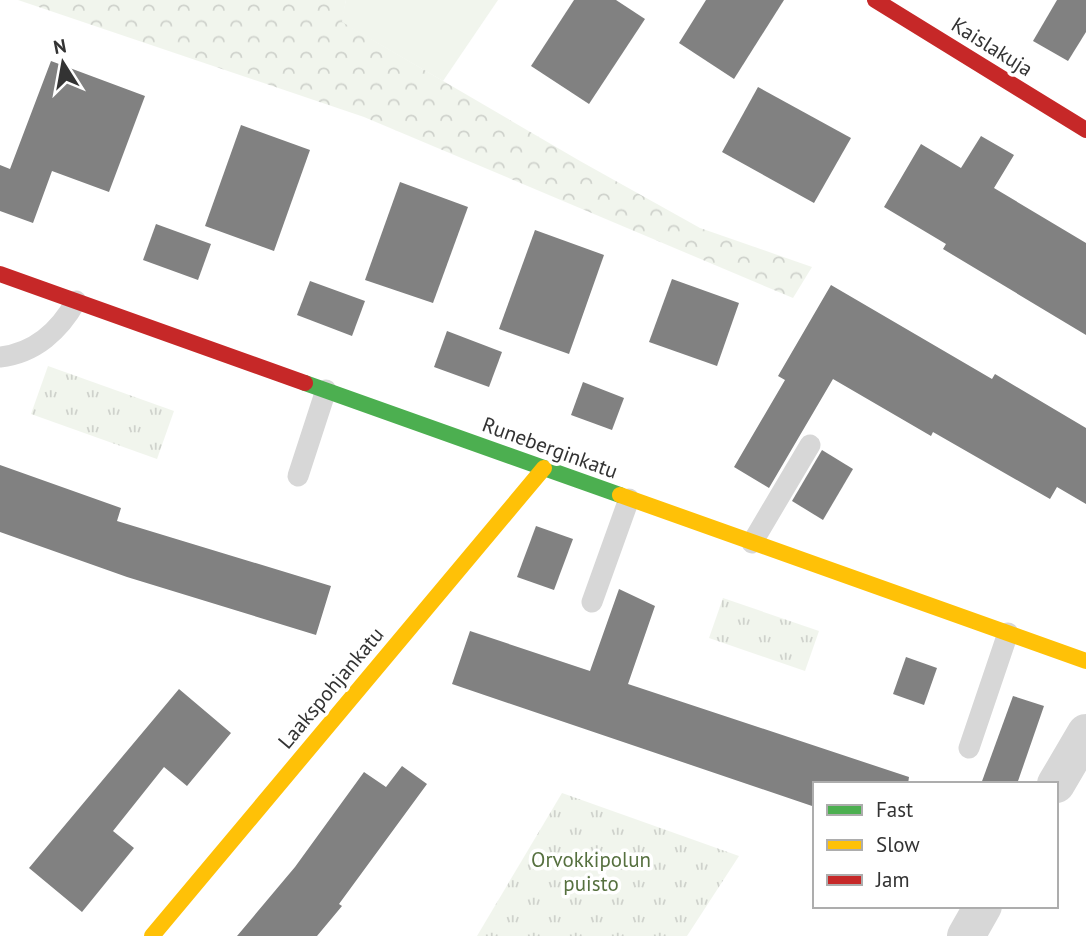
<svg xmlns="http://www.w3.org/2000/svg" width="1086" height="936" font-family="'PT Sans',sans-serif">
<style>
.grass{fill:#f1f5ed}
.forest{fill:url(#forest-crowns)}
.park{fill:url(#park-tufts)}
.building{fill:#818181}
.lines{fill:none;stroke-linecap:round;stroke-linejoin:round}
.lane{stroke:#d7d7d7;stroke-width:21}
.street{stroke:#d7d7d7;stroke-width:38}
.fast{stroke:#4caf50;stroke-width:16}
.slow{stroke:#ffc107;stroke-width:16}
.jam{stroke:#c62828;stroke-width:16}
.labels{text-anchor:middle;stroke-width:7;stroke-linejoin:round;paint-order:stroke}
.street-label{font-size:21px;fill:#333;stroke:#fff}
.park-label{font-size:21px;fill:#56703f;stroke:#fff}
</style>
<defs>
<pattern id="forest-crowns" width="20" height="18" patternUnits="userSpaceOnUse" patternTransform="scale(1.75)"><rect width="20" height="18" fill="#f1f5ed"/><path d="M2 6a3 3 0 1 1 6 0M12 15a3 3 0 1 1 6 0" fill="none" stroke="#cfd2cc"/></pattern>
<pattern id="park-tufts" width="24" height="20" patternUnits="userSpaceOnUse" patternTransform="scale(1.75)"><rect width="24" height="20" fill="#f1f5ed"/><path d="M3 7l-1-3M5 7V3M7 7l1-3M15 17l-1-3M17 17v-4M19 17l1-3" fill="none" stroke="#cfd2cc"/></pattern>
</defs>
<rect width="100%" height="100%" fill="#fff"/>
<path class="grass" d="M346,0H498L443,81L341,22Z"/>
<path class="forest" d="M18,0H346L342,22L580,161L700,228L812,267L793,298L364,117Z"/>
<g class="park">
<path d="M48,366L174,411L157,459L31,414Z"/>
<path d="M723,598L819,631L805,671L709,638Z"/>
<path d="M562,793L739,856L687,936H477Z"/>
</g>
<g class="building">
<path d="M574,0H616L645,19L589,104L531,66Z"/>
<path d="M706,0H784L734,79L679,43Z"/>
<path d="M1057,0H1086V32L1068,61L1033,41Z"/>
<path d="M51,61L145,96L109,192L52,171L33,223L0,211V165L10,169Z"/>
<path d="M758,87L851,138L814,203L722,152Z"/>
<path d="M241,125L310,150L274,251L205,226Z"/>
<path d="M981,136L1014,155L994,188L1086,243V335L943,249L946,244L884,207L921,144L961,168Z"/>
<path d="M400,182L468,207L433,303L365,280Z"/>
<path d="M156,224L211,244L198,280L143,260Z"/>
<path d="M535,230L604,255L569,354L499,329Z"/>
<path d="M672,279L739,303L717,366L649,342Z"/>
<path d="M310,281L365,301L352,336L297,315Z"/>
<path d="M831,285L992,379L995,374L1086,428V504L1057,487L1050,499L933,432L931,436L833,379L769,488L734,467L785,380L778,376Z"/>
<path d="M447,331L502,352L489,387L434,367Z"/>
<path d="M583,382L624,398L612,430L571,415Z"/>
<path d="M822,450L853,469L823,520L792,501Z"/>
<path d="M0,465L121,508L117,521L331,586L316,635L127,577L0,532Z"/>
<path d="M536,526L573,539L554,590L517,577Z"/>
<path d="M619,589L655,606L628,684L909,777L908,784H815V807L452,684L470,631L590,671Z"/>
<path d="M906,657L937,668L924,705L893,694Z"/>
<path d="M179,689L231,733L187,786L164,767L113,831L134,848L82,912L29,868Z"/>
<path d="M1013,696L1044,706L1017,784H981Z"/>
<path d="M402,766L427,784L339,904L342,906L317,936H237L295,867L364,772L386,787Z"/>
</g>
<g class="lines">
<g class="lane">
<path d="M0,357C35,353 60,330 76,301"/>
<path d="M298,476L326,390"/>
<path d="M752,543L810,445"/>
<path d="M592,602L629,499"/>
<path d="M969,748L1008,633"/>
</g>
<g class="street">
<path d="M1056,784L1086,733"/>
<path d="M966,936L983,906"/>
</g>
<path class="fast" d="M305,383L620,495"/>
<g class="slow">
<path d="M620,495L1086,661"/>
<path d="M152,936L544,468"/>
</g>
<g class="jam">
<path d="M875,0L1086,130"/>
<path d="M0,274L305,383"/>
</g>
</g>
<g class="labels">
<g class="street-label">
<text transform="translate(992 47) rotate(32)" y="7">Kaislakuja</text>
<text transform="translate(550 448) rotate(20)" y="7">Runeberginkatu</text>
<text transform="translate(331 688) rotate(-50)" y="7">Laakspohjankatu</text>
</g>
<g class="park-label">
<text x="591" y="867">Orvokkipolun<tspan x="591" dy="24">puisto</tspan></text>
</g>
</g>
<rect x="813" y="782" width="245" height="126" fill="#ffffff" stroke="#adadad" stroke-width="2"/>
<rect x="827" y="805" width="35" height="10" fill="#4caf50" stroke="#adadad" stroke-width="2"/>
<text x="876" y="817" font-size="21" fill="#333333">Fast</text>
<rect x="827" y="840" width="35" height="10" fill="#ffc107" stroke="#adadad" stroke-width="2"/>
<text x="876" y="852" font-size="21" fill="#333333">Slow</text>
<rect x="827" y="875" width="35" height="10" fill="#c62828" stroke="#adadad" stroke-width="2"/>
<text x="876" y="887" font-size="21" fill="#333333">Jam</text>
<g transform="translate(63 63) rotate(349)" stroke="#ffffff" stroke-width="5" paint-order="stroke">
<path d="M0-5L12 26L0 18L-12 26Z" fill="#333333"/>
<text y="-10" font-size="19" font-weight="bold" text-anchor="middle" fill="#333333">N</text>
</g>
</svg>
